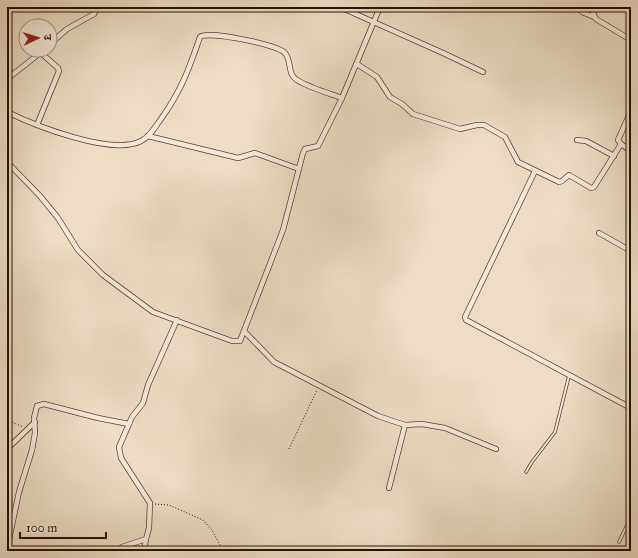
<svg xmlns="http://www.w3.org/2000/svg" width="638" height="558" font-family="'IM FELL Great Primer','Noto Serif Devanagari',serif">
<style>
.lines{fill:none;stroke-linecap:round;stroke-linejoin:round}
.service-casing{stroke:#5c4032;stroke-width:3.5}
.minor-casing{stroke:#5c4032;stroke-width:6}
.path{stroke:#2c0c02;stroke-width:1;stroke-dasharray:1 2;stroke-linecap:butt}
.service{stroke:#f3e9d9;stroke-width:2}
.minor{stroke:#f3e9d9;stroke-width:4.5}
</style>
<rect width="100%" height="100%" fill="#ecddc4"/>
<filter id="stains"><feTurbulence type="fractalNoise" baseFrequency=".005" numOctaves="4"/><feColorMatrix values="0 0 0 0 .2 0 0 0 0 .09 0 0 0 0 .02 0 0 0 .5 -.17"/></filter>
<radialGradient id="worn" r=".72"><stop offset=".6" stop-color="#630" stop-opacity="0"/><stop offset="1" stop-color="#630" stop-opacity=".3"/></radialGradient>
<g class="lines">
<g class="service-casing">
<g id="service">
<path d="M526,472L532,462L555,432L569,376"/>
<path d="M619,542L631,517"/>
</g>
</g>
<g class="minor-casing">
<g id="minor">
<path d="M340,7L443,53L483,72"/>
<path d="M578,7L582,12L594,17"/>
<path d="M597,7L593,13L596,19L631,40"/>
<path d="M50,44L67,29L94,14L98,7"/>
<path d="M357,64L377,77L390,97L402,104L413,114L460,129L477,125H484L505,137L518,162L559,182L562,181L569,175L591,188L594,187L621,144"/>
<path d="M7,79L44,50"/>
<path d="M631,111L618,140L621,144L631,151"/>
<path d="M7,112C36,126 112,156 141,141C150,137 155,127 161,119C181,91 189,69 200,37C207,30 279,45 285,53C292,61 287,74 297,80C310,88 328,93 342,98"/>
<path d="M37,125L59,71L58,68L41,53"/>
<path d="M148,136L238,158L255,153L299,169"/>
<path d="M577,140L586,141L614,156"/>
<path d="M7,162L40,196L58,218L78,250L103,275L153,312L232,341H240L283,230L303,153L305,149L318,146L342,98L380,7"/>
<path d="M535,171L465,317L466,320L631,408"/>
<path d="M599,233L631,251"/>
<path d="M244,331L274,362L378,416L405,425L422,424L445,428L496,449"/>
<path d="M7,449L35,422"/>
<path d="M389,488L405,425"/>
<path d="M7,549L19,492L32,450L35,433L34,418L37,406L44,404L98,418L129,424"/>
<path d="M118,551L122,547L146,539L149,528L150,503L121,458L119,447L132,417L143,403L148,385L177,320"/>
<path d="M144,551L146,539"/>
</g>
</g>
<g class="path">
<path d="M7,420L23,427"/>
<path d="M289,449L317,390"/>
<path d="M155,504L169,505L203,520L212,530L223,551"/>
</g>
<use href="#service" class="service"/>
<use href="#minor" class="minor"/>
</g>
<rect width="638" height="558" fill="none" stroke="#ecddc4" stroke-width="24"/>
<rect x="8" y="8" width="622" height="542" fill="none" stroke="#2c0c02" stroke-width="2"/>
<rect x="12" y="12" width="614" height="534" fill="none" stroke="#2c0c02"/>
<g transform="translate(38 38) rotate(86)"><circle r="19" fill="#f3e9d9" stroke="#a39183"/>
<path d="M0-3L7 15L0 10L-7 15Z" fill="#8f2418"/>
<text y="-6" font-size="11" font-weight="bold" text-anchor="middle" fill="#2c0c02">उ</text>
</g>
<path d="M20 532v6h86v-6" fill="none" stroke="#2c0c02" stroke-width="2"/>
<text x="26" y="532" font-size="12" fill="#2c0c02" stroke="#f3e9d9" stroke-width="3" paint-order="stroke">100 m</text>
<rect width="100%" height="100%" filter="url(#stains)"/>
<rect width="100%" height="100%" fill="url(#worn)"/>
</svg>
